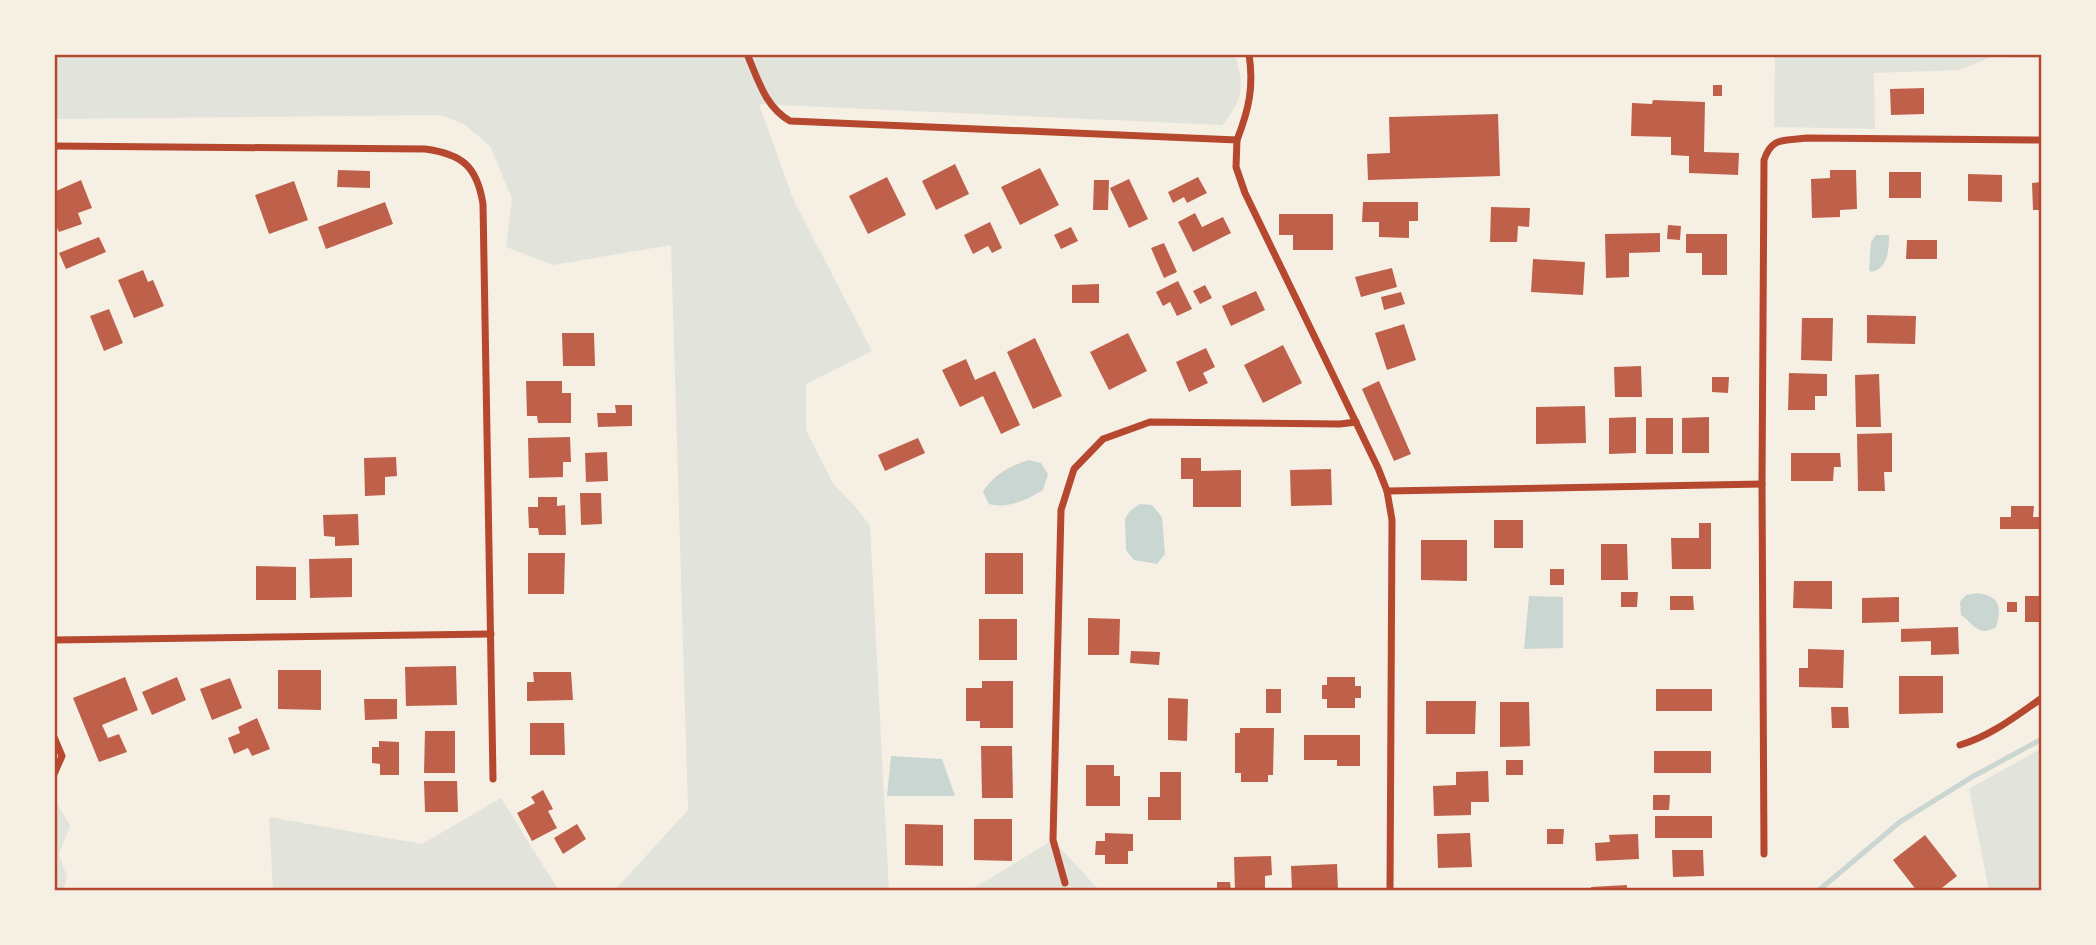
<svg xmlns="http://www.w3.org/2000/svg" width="2096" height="945" font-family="'Alegreya Sans',sans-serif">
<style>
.green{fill:#e2e4dc}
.water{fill:#c9d6d2}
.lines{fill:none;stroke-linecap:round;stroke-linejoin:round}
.stream{stroke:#c9d6d2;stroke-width:5}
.building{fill:#bf614a}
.minor{stroke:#b5482f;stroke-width:7}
.neatline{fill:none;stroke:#b5482f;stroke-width:2.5}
</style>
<rect width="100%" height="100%" fill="#f6efe4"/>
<g class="green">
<path d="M54,54H1235C1244,85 1244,100 1222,125L759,104L793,199L872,351L806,384V430L833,483L859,511L870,526L889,891H614L688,810L671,245L553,265L506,247L512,199L490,146L464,124L440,115L54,119Z"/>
<path d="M1775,54H2042V58L1991,57L1960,70L1874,73L1875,129L1774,127Z"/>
<path d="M2042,748V891H1989L1969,789Z"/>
<path d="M501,798L559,891H273L269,817L422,844Z"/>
<path d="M58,805L70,826L59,854L67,877L63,891H54V807Z"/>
<path d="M1053,840L1100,891H969Z"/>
</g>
<g class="water">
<path d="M1876,235H1889C1889,250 1888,269 1871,272L1869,270L1871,242Z"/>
<path d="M1029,460L1041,463L1048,474L1043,490C1026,500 1009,509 989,504L983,492C992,476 1011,465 1029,460Z"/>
<path d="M1140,504L1152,505L1162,517L1165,554L1157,564L1134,560L1126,550L1125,519L1130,511Z"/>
<path d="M1977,593C2000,596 2002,607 1996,627C1979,638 1974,624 1961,615L1960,602L1966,595Z"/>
<path d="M1529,596L1563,597V648L1524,649Z"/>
<path d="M891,756L942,759L955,796H887Z"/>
</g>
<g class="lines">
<path class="stream" d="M1818,891L1901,821L1972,777L2042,739"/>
</g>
<g class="building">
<rect x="1713" y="85" width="9" height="11"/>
<path d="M1924,88V114L1891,115L1890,89Z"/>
<path d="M1653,100L1705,102L1704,152L1739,153L1738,175L1689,173V156L1671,155V137L1631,136L1632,103L1652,104Z"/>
<path d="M1498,114L1500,176L1368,180L1367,154L1390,153L1389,117Z"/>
<path d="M955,164L969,194L936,210L922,181Z"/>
<path d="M1040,168L1059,205L1020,225L1001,187Z"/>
<path d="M338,170L370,171V188L337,187Z"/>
<path d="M1830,170H1856L1857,209L1840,210V217L1812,218L1811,179L1830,178Z"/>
<rect x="1889" y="172" width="32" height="26"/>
<path d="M1968,174L2002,175V202L1968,201Z"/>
<path d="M887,177L906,215L868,234L849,196Z"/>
<path d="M1198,177L1207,193L1187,203L1184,197L1173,203L1168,192Z"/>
<path d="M1129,179L1148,219L1129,228L1110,188Z"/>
<path d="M81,180L92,208L78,213L82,224L59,232L54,220V192Z"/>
<path d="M1094,180H1109L1108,210H1093Z"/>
<path d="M294,181L308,220L269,234L255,195Z"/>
<path d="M2042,182V210H2033L2032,183Z"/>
<path d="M385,202L393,224L326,249L318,227Z"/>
<path d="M1363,202H1418V221H1409V238L1379,237V222H1362Z"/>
<path d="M1491,207L1530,208L1529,227L1518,226L1517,242H1490Z"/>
<path d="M1195,213L1202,227L1223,217L1231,233L1193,252L1178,222Z"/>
<path d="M1279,214H1333V250H1293V235H1279Z"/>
<path d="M990,222L1002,248L992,253L988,246L973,254L964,235Z"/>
<path d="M1668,225L1681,226L1680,240L1667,239Z"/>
<path d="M1071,227L1078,241L1061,249L1054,235Z"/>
<path d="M1660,233V252L1629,253V277L1606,278L1605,234Z"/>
<path d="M1686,234H1727V275H1702V253H1686Z"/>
<path d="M99,237L106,252L66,269L59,253Z"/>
<path d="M1907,240H1937V259H1906Z"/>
<path d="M1164,243L1177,272L1164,278L1151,248Z"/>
<path d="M1533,259L1585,262L1583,295L1531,292Z"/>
<path d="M1392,268L1397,287L1361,297L1355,277Z"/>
<path d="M143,270L148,282L153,280L164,306L134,318L118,280Z"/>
<path d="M1178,281L1192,309L1177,316L1170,302L1163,306L1156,292Z"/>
<path d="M1099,284V303H1072V285Z"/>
<path d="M1205,285L1212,298L1200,304L1193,291Z"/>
<path d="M1256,291L1265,310L1231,326L1222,306Z"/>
<path d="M1401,292L1405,304L1384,310L1381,297Z"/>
<path d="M109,309L123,343L104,351L90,316Z"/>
<path d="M1867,315L1916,316L1915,344L1867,343Z"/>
<path d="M1802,318H1833L1832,361L1801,360Z"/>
<path d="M1404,324L1416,360L1387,370L1375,333Z"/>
<path d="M562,333H594L595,366H563Z"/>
<path d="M1128,333L1147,371L1109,390L1090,352Z"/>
<path d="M1035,338L1062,396L1033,409L1007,352Z"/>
<path d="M1283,345L1302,383L1263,403L1244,365Z"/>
<path d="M1206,348L1215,367L1203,373L1208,383L1189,392L1176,362Z"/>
<path d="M966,359L975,380L995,371L1020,425L1001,434L983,396L960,407L942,370Z"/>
<path d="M1641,366L1642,397H1615L1614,367Z"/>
<path d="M1789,373L1827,374V396H1815V410H1788Z"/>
<path d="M1879,374L1881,427H1856L1855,375Z"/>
<path d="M1712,377H1729L1728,393L1712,392Z"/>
<path d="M526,381H562V393H571V423H538L537,416H527Z"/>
<path d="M1379,381L1411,454L1394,461L1362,389Z"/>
<path d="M615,405H632V426L598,427L597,413H616Z"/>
<path d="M1585,406L1586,443L1536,444V407Z"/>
<path d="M1636,417V453L1609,454V418Z"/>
<path d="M1709,417V453H1682V418Z"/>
<rect x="1646" y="418" width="27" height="36"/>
<path d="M1892,433V472H1884L1885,491H1858L1857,434Z"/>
<path d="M570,437L571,462H563V477L529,478L528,438Z"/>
<path d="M918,438L925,453L885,471L878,455Z"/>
<path d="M607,452L608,481L586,482L585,453Z"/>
<path d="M1791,453H1840L1841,467H1834L1833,481H1791Z"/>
<path d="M396,457L397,476L385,477V495L365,496L364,458Z"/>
<path d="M1181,458H1201V471L1241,470V507H1193V479H1181Z"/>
<path d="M1331,469L1332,505L1291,506L1290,470Z"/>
<path d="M580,493H601L602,524L581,525Z"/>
<path d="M538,497H557V506L565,505L566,535H539L538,528H529L528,507H538Z"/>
<path d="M2011,506H2034L2033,517H2039V529H2000V517H2011Z"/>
<path d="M358,514L359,545L335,546V537L324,536L323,515Z"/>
<rect x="1494" y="520" width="29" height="28"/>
<path d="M1699,523H1711V569H1672L1671,538H1699Z"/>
<path d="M1421,540H1467V581L1421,580Z"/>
<path d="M1601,544H1627L1628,580H1601Z"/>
<path d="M528,553H565L564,594H528Z"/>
<rect x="985" y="553" width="38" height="41"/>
<path d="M352,558V597L310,598L309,559Z"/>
<path d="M256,566L296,567V600H256Z"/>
<rect x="1550" y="569" width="14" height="16"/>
<path d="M1794,581H1832V609L1793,608Z"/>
<path d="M1621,592H1638L1637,607H1621Z"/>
<path d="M1670,596H1693L1694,610H1670Z"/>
<rect x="2025" y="596" width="17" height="26"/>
<path d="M1899,597V622L1862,623V598Z"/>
<rect x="2007" y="602" width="10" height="10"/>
<path d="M1088,618L1120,619L1119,655H1088Z"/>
<rect x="979" y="619" width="38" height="41"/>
<path d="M1958,627L1959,654L1931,655V641L1901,642V629Z"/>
<path d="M1808,649L1844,650L1843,688L1799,687V668H1808Z"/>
<path d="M1131,651L1160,652L1159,665L1130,663Z"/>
<path d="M456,666L457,705L406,706L405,667Z"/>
<path d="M278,670H321V710L278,709Z"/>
<path d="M533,672H571L573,700L527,701V682H534Z"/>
<path d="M1899,676H1943V713L1899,714Z"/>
<path d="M125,677L138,710L102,725L108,738L119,734L127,752L99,762L73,698Z"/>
<path d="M177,677L186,700L152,715L142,692Z"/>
<path d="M1327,677H1355V686H1361V698H1355V708H1327V699H1322V685H1327Z"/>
<path d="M230,678L242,708L212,720L200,689Z"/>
<path d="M982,681H1013V728H980V721H966V688H982Z"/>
<rect x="1266" y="689" width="15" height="24"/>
<rect x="1656" y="689" width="56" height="22"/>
<path d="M1168,698L1188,699L1187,741L1168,740Z"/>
<path d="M364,699H397V719L365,720Z"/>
<path d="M1426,701H1476L1475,734H1426Z"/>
<path d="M1500,702H1529L1530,746L1500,747Z"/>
<path d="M1831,707H1848L1849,728H1832Z"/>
<path d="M257,718L270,749L252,756L248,748L234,754L228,738L240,733L238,727Z"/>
<path d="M530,723H564L565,755H530Z"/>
<path d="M1240,728H1274L1273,775H1268V782H1241V773H1235V733H1240Z"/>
<path d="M425,731H455V773H424Z"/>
<path d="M1304,735H1360V766H1337V760H1304Z"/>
<path d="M379,741L399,742V775H380V764L372,763V747H379Z"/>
<path d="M981,746H1012L1013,798H982Z"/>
<rect x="1654" y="751" width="57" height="22"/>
<rect x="1506" y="760" width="17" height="15"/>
<path d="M1086,765H1114V776H1120V806H1086Z"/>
<path d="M1488,771L1489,802H1471V815L1434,816L1433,786L1456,785V772Z"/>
<path d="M1160,772H1181V820H1148V797H1160Z"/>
<path d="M424,781H457L458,812H425Z"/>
<path d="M543,790L553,809L548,811L557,828L532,841L517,813L535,803L531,797Z"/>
<path d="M1653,795H1670L1669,810H1653Z"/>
<rect x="1655" y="816" width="57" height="22"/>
<path d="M974,819H1012V861L974,860Z"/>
<path d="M577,824L586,839L563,854L554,838Z"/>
<path d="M905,824L943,825V866L905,865Z"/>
<path d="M1547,829H1564L1563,844H1547Z"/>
<path d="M1105,833L1133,834V851H1128V864H1105V855H1095L1096,841H1105Z"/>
<path d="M1470,833L1472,867L1438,868L1437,834Z"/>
<path d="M1638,834L1639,859L1596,861L1595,843L1610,842L1609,835Z"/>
<path d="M1925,835L1957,876L1938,891H1917L1893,860Z"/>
<path d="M1672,850H1703L1704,876L1673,877Z"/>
<path d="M1271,856L1272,875L1265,876V891H1235L1234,857Z"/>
<path d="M1337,864L1338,891H1292L1291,866Z"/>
<path d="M1217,882H1230L1231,891H1217Z"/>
<path d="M1627,885V891H1592L1591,887Z"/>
</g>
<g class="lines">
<g class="minor">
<path d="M747,54C758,79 765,107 790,121L1237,140L1236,167L1245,193L1378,468L1387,491L1392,520L1390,891"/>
<path d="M1237,140C1249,109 1254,87 1249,54"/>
<path d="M54,146L425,149C462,154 477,166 483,204L493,779"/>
<path d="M1387,491L1762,484"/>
<path d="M54,640L491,634"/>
<path d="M54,737L62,756L54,774"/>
<path d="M1960,745C1991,736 2016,716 2042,698"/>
<path d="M1764,854L1762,484L1764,160C1772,136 1785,141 1807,138L2042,140"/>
<path d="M1065,883L1053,840L1061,510L1074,469L1103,439L1150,422L1340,424L1356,422"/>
</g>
</g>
<rect width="2096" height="945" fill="none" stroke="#f6efe4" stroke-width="112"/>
<rect x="56" y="56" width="1984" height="833" class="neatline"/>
</svg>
